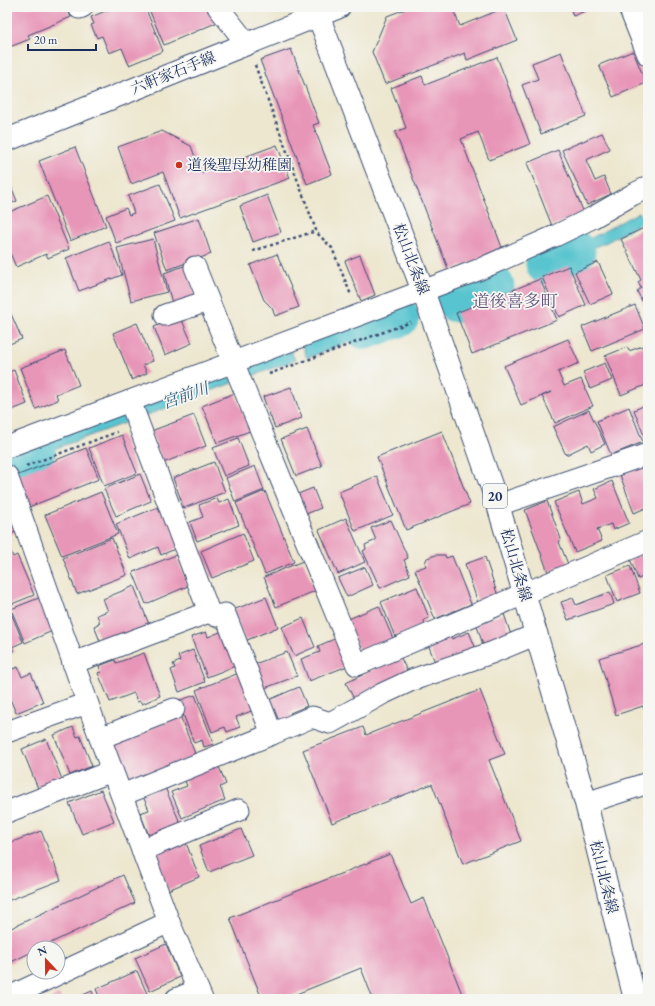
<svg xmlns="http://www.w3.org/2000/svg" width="655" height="1006" font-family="'EB Garamond','Noto Serif JP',serif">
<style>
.water{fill:#58c4cf;stroke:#3a7a96}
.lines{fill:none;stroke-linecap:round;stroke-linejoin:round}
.river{stroke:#58c4cf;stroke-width:41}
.building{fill:#e896b8}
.street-casing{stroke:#3a4b6f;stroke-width:23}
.secondary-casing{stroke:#3a4b6f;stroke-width:24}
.primary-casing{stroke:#3a4b6f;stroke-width:24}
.path{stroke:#3a4b6f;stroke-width:2.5;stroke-dasharray:3 3;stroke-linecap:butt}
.street{stroke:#fff;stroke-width:21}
.secondary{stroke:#fff;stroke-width:22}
.primary{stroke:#fff;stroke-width:22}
.poi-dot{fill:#c8321e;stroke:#f6f6f2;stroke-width:1.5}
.labels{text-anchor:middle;stroke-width:3.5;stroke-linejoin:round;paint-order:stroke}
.shield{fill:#f6f6f2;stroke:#5d6b8a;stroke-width:1}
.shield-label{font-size:14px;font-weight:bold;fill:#1b2f5e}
.street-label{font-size:15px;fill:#1b2f5e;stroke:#f6f6f2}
.poi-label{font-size:15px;fill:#1b2f5e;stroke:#f6f6f2;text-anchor:start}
.water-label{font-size:16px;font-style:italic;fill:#2d5c80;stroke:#f6f6f2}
.quarter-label{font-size:17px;fill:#63537e;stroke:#f6f6f2}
</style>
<rect width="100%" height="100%" fill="#f6f6f2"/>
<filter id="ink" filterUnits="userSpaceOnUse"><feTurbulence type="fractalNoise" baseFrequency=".025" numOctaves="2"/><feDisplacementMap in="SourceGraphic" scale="8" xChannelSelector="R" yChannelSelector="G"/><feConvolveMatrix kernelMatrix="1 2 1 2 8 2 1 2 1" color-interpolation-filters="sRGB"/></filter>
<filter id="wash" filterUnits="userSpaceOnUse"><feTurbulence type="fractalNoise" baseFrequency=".012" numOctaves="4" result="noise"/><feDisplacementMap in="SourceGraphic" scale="16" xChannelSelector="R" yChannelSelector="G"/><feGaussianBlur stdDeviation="0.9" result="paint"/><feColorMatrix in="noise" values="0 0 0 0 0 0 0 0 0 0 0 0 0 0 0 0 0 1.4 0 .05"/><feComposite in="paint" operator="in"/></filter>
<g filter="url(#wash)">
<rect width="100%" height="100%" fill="#ede7cf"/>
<g class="water">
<path d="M639,212L644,221L607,242L589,249L586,241Z"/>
<path d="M347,327L352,341L307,358L302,344Z"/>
<path d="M290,349L295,360L244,379L240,368Z"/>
<path d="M228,373L232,383L142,417L138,406Z"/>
<path d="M123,412L127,422L54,449L50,439Z"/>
</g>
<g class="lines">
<g class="river">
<path d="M546,264L575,251"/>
<path d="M456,302L494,286"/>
<path d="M365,329L399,317"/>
<path d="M12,459L35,451"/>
</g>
</g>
<g id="blocks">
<g class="building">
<path d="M7,7H67L71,17L28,35L30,39L7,48Z"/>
<path d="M115,7H145L163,51L129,65L122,48L109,53L102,36L97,38L91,25L94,24L91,17Z"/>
<path d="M148,7H208L218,22L164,45Z"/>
<path d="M411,7H452L460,26L504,8L517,40L467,60L465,53L385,84L372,52L387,16Z"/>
<path d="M570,7H595L573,16Z"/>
<path d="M291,49L319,123L313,125L332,174L307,184L260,60Z"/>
<path d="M633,51L646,83L613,97L599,65Z"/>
<path d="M561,52L586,116L541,134L522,85L538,79L532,63Z"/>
<path d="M497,57L530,144L489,160L478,132L461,139L503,250L449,271L395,132L406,128L391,88L422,76L425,85Z"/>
<path d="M162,131L191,146L201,173L277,145L290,178L180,218L163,172L131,184L118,147Z"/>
<path d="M602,133L610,149L586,160L595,181L604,177L611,194L587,205L562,150Z"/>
<path d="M75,147L106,226L70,241L39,161Z"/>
<path d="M558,150L584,213L552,226L527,163Z"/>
<path d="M7,176L17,201L7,205Z"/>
<path d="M160,184L175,221L116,243L106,216L126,208L129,215L134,213L128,196Z"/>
<path d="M267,195L281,232L253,242L240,206Z"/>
<path d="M47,196L69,249L48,258L46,254L16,267L7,246V213Z"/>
<path d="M199,218L211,254L167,270L154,233Z"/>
<path d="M648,226V308L646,309L637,291L641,288L638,282L641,280L621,239Z"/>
<path d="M153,239L167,292L131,301L117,248Z"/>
<path d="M109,241L122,275L79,291L66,258Z"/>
<path d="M277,254L299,307L275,316L272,308L264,300L250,265Z"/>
<path d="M360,255L375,295L361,301L345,261Z"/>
<path d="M598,262L613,294L590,304L575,272Z"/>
<path d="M187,265L196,299L173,307L164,273Z"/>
<path d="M569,266L586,305L559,317L542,277Z"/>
<path d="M540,279L557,320L472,354L456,313Z"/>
<path d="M7,305L22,339L7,345Z"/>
<path d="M635,305L645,329L592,351L582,327Z"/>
<path d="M180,316L192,343L165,355L154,327Z"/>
<path d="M137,323L153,361L143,365L147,373L132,380L113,333Z"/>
<path d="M568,339L579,363L558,372L564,386L581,379L593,406L555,423L542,396L551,392L521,405L504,366Z"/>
<path d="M648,344V384L621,395L605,356L627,347L629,351Z"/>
<path d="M65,350L79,385L56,394L58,400L36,409L20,368Z"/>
<path d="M605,363L612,380L590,389L583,372Z"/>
<path d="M14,370L27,404L7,412V373Z"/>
<path d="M291,387L302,418L275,428L263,397Z"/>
<path d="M235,393L250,431L217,443L202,406Z"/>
<path d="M648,404V446L634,410Z"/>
<path d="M629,407L643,442L611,455L597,421Z"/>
<path d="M589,410L605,444L591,451L588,444L566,455L553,427Z"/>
<path d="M194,415L206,446L163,463L151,431Z"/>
<path d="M307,429L322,466L296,476L281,439Z"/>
<path d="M442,431L470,504L406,530L377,457Z"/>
<path d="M122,435L137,473L104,486L89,448Z"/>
<path d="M238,438L249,466L224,476L213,448Z"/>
<path d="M86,448L99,479L29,507L16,476Z"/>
<path d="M214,462L225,492L184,508L173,478Z"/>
<path d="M648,464V507L634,513L620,475Z"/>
<path d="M255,466L264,490L235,502L226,478Z"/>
<path d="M140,474L151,501L116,516L104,489Z"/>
<path d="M377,476L393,515L355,531L339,492Z"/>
<path d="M612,481L629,523L613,530L611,524L597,529L602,541L575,552L554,502L579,492L583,504L598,498L594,489Z"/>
<path d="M313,488L321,508L306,514L298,494Z"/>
<path d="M265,491L294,562L265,574L236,503Z"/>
<path d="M101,492L118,534L62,556L45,515Z"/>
<path d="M217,498L219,503L229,499L239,525L197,541L190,522L203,517L199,505Z"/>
<path d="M547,501L561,539L559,542L568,564L548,572L525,510Z"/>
<path d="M163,505L180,547L161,555L158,547L130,559L116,524Z"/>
<path d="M13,516L20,530L7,536V519Z"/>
<path d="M346,518L365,562L338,574L319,530Z"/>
<path d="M391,520L408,558L404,560L410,575L380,588L363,551L366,549L365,545L376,540L371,528Z"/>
<path d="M243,533L254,561L212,578L201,551Z"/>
<path d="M112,538L127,575L77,594L63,558Z"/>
<path d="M10,550L13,557L17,555L34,595L7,606V551Z"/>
<path d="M648,552V575L638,579L630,559Z"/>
<path d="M176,555L188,586L146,604L133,572Z"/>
<path d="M436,555H445L446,558L452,556L471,604L435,619L415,570L426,566L425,563L427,558Z"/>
<path d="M485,557L498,596L478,603L465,564Z"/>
<path d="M303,561L315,591L276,607L264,577Z"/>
<path d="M630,566L640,593L617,602L607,575Z"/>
<path d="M365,567L373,585L347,597L338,578Z"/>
<path d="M134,586L150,627L102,646L94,626L100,623L97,615L108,611L103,599Z"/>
<path d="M417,587L429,618L424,620L425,625L395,637L381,602Z"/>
<path d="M610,592L614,604L568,620L561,602L573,598L576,605Z"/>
<path d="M44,596L57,629L25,643L11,609Z"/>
<path d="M266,597L278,627L245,641L233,610Z"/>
<path d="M379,606L394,641L361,655L346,620Z"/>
<path d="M9,608L23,642L12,647L14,652L7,655V609Z"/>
<path d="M504,614L512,638L484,648L476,623Z"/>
<path d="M303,618L315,647L294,656L282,627Z"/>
<path d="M225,630L238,665L207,677L191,637L206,632L208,637Z"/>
<path d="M469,632L476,649L436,665L428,644L450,636L452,639Z"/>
<path d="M339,637L350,665L309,681L301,659L320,652L318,646Z"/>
<path d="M648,643V723L643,706L616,715L599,658Z"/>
<path d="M193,650L205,682L179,692L171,670L175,668L173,664L180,661L178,656Z"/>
<path d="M287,652L297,676L262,689L252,665Z"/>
<path d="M398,652L409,675L355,701L346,683L374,669Z"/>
<path d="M144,653L160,696L142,704L140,701L137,702L134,693L110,702L98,673L101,672L99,666L115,660L116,663Z"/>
<path d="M18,667L22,677L31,673L43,702L16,713L7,692V671Z"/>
<path d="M244,671L259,708L236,717L240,727L227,732L225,727L212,732L196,690Z"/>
<path d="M299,687L307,706L290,713L293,720L275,728L264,702Z"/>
<path d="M480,690L505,754L489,760L521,841L463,864L432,784L332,823L303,750L363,727L366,735Z"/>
<path d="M195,695L214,744L204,747L202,740L194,743L178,701Z"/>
<path d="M180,716L196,756L128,783L112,744Z"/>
<path d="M73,727L77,737L80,736L92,766L70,775L54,735Z"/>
<path d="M46,739L63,782L39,791L22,749Z"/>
<path d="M217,762L226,784L220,787L225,800L182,818L171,792L187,786L183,776Z"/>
<path d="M164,785L181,825L150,838L140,813L149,810L142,794Z"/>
<path d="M101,790L114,821L82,834L69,803Z"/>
<path d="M241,829L252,855L209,872L199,846Z"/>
<path d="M41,831L61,880L7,901V844Z"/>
<path d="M185,840L199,877L168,890L153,853Z"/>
<path d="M390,854L411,904L424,898L464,999H373L361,968L284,999H262L230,918Z"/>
<path d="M123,875L135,903L40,948H34V951L7,964V930Z"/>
<path d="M166,944L180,977L150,991L135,958Z"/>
<path d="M137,971L149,998L145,999H100L96,989Z"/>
<path d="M92,991L95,999H74Z"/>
<path d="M59,995L61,999H50Z"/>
</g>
</g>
</g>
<g filter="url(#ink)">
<use href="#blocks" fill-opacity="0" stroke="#3a4b6f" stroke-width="1"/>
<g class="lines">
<g class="street-casing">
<g id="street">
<path d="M218,7L247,44"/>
<path d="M629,7L648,55"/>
<path d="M79,8L82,7"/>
<path d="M195,267L242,384L357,665L648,541"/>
<path d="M165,315L208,301"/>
<path d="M7,447L404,298L478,270L555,236L592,218L632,195L648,187"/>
<path d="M7,476L100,738L169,922L202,999"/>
<path d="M498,505L648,454"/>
<path d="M209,612L216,616L225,614L272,734L312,717L330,723L382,694L412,680L491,653L537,634"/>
<path d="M73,663L209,612L130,401"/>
<path d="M7,732L87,703"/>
<path d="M100,738L174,709"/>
<path d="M122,795L272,734"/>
<path d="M586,803L648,783"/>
<path d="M7,812L112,771"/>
<path d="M142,850L239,810"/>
<path d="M7,998L169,922"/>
<path d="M176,999L198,990"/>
</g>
</g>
<g class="secondary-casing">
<path id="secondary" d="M7,140L339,7"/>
</g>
<g class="primary-casing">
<path id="primary" d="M313,7L318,15L423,291L498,505L586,803L635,999"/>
</g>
<g class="path">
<path d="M255,65L317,233L332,248L351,295"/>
<path d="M253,251L316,231"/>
<path d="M269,374L411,322"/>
<path d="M26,466L117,432"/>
</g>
<use href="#street" class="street"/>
<use href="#secondary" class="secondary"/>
<use href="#primary" class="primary"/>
</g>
</g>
<circle class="poi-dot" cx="179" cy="165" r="4"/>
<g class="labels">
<rect class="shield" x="483" y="484" width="24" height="24" rx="3"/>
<g class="shield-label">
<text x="495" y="501">20</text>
</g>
<g class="street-label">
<text transform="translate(173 73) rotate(-22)" y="5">六軒家石手線</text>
<text transform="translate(411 259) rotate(69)" y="5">松山北条線</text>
<text transform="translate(516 565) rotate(74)" y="5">松山北条線</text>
<text transform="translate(604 877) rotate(76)" y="5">松山北条線</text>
</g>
<g class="poi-label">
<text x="187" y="170">道後聖母幼稚園</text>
</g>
<g class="water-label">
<text transform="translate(185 395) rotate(-20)" y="6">宮前川</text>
</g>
<g class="quarter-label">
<text x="515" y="307">道後喜多町</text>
</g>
</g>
<rect width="655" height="1006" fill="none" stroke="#f6f6f2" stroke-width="24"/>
<g transform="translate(46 960) rotate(338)"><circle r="19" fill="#f6f6f2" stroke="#9ea6b7"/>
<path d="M0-3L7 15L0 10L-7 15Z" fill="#c8321e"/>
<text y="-6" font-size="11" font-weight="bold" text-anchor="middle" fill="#1b2f5e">N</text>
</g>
<path d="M28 44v6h68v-6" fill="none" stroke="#1b2f5e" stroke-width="2"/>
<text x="34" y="44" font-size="12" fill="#1b2f5e" stroke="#f6f6f2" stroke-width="3" paint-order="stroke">20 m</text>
</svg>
